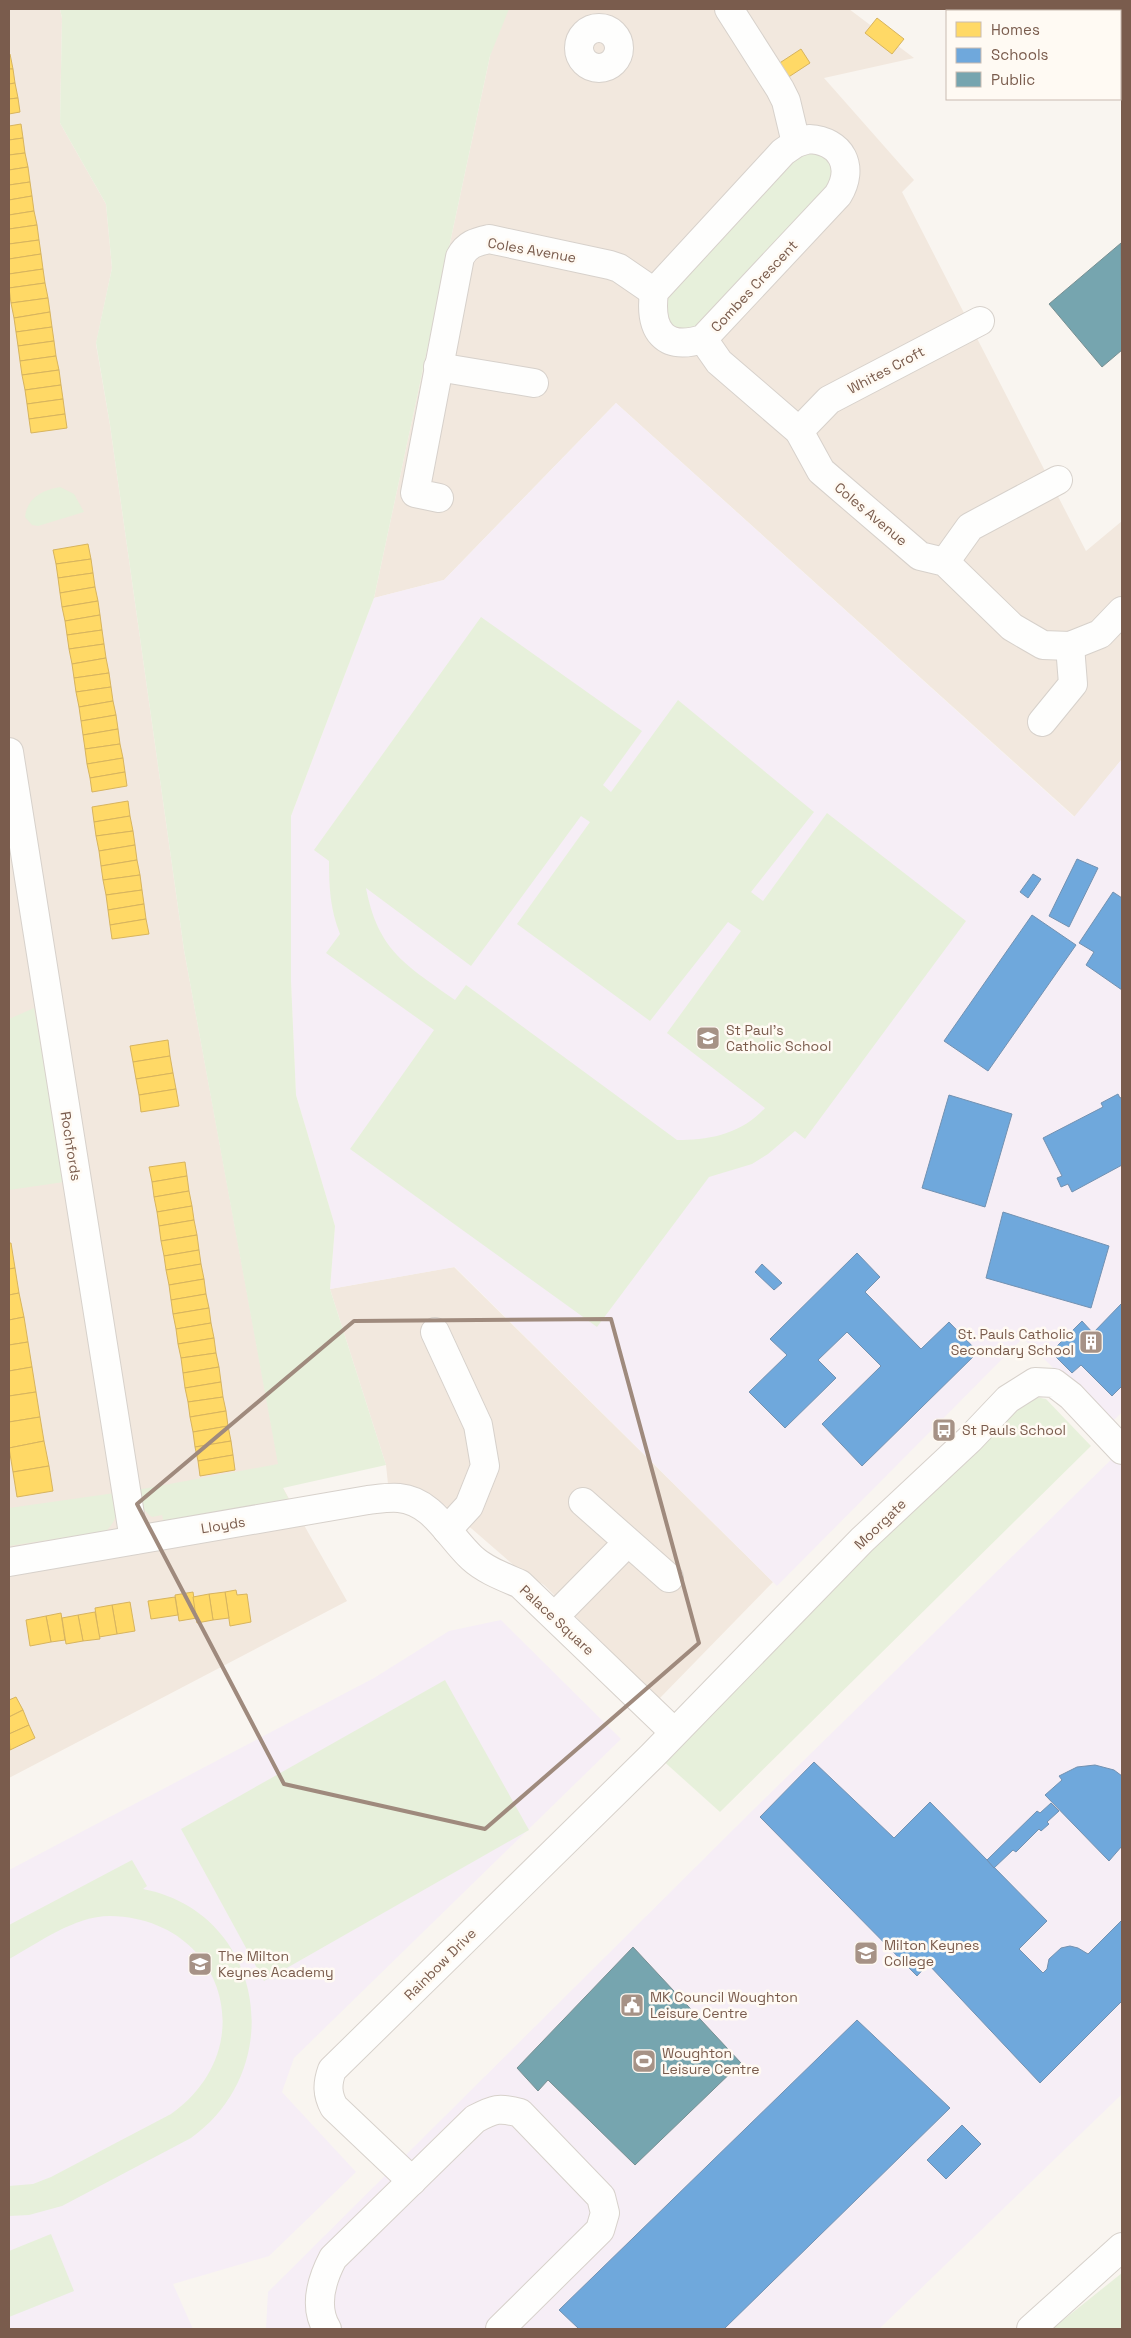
<svg xmlns="http://www.w3.org/2000/svg" width="1131" height="2338" font-family="'Space Grotesk',sans-serif">
<style>
.residential{fill:#f2e8de}
.education{fill:#f6eef6}
.green{fill:#e7f0db;fill-rule:evenodd}
.homes{fill:#ffd966;stroke:#d7b45e}
.schools{fill:#6fa8dc;stroke:#7291b1}
.public{fill:#76a5af;stroke:#778f92}
.lines{fill:none;stroke-linecap:round;stroke-linejoin:round}
.minor-casing{stroke:#d7d1cb;stroke-width:30}
.minor{stroke:#fefefd;stroke-width:28}
.marked{fill:none;stroke:#9f8a7d;stroke-width:4;stroke-linejoin:round}
.labels{text-anchor:middle;stroke-width:5;stroke-linejoin:round;paint-order:stroke}
.street-label{font-size:14px;fill:#7a5c4d;stroke:#fffaf3}
.poi-label{font-size:14px;fill:#7a5c4d;stroke:#fffaf3;text-anchor:start}
</style>
<rect width="100%" height="100%" fill="#f9f5f0"/>
<g class="residential">
<path d="M9,9H60L62,18L60,123L106,204L112,268L96,344L110,425L184,950L283,1488L347,1601L9,1778Z"/>
<path d="M497,9H849L914,58L824,78L914,180L902,192L1086,551L1122,521V759L1075,817L616,403L444,580L374,598L490,56Z"/>
<path d="M454,1267L773,1582L659,1699L544,1585L518,1569L441,1502L401,1484H388L386,1465L330,1289Z"/>
</g>
<g class="education">
<path d="M616,403L1074,817L1122,759V1412L1110,1424L1023,1338L777,1586L455,1267L330,1289L335,1226L296,1095L291,981V816L374,598L444,580Z"/>
<path d="M1122,1449V2094L879,2329H266L268,2292L751,1812Z"/>
<path d="M501,1620L621,1739L294,2058L282,2092L356,2172L269,2256L173,2284L193,2329H9V1870L374,1678L449,1631Z"/>
</g>
<g class="green">
<path d="M60,9H509L490,56L374,598L291,816V981L296,1095L335,1226L330,1289L386,1465L283,1488L290,1502L164,1523L162,1515L152,1517C142,1510 139,1501 137,1490L278,1464L184,950L110,425L96,343L112,268L106,204L60,123L62,18Z"/>
<path d="M1076,9H1122V48L1120,46V11H1079Z"/>
<path d="M800,150L827,152L836,180L697,333L670,330L663,296Z"/>
<path d="M60,487L74,494L84,512L38,526L32,525L25,517C27,498 42,490 60,487Z"/>
<path d="M481,617L642,731L603,785L611,792L678,700L814,812L751,892L763,901L827,813L966,921L805,1139L795,1131L768,1154L752,1164L709,1177L597,1327L350,1149L434,1030L326,953L340,934C330,909 329,887 329,861L314,850ZM581,816L590,822L517,924L650,1021L728,922L741,931L667,1033L765,1108C743,1133 709,1141 677,1140L466,985L455,1000C406,965 378,951 366,888L471,966Z"/>
<path d="M34,1008L64,1182L9,1190V1019Z"/>
<path d="M1030,1396L1046,1399L1091,1446L720,1812L660,1758L994,1424Z"/>
<path d="M115,1493C116,1511 119,1518 106,1531L9,1546V1508Z"/>
<path d="M445,1680L529,1830L264,1981L181,1829Z"/>
<path d="M132,1860L147,1886L143,1889C265,1913 289,2068 191,2138L62,2206L29,2215L9,2216V2186L33,2184L51,2177L171,2114C264,2048 224,1918 110,1916C74,1916 39,1943 9,1959V1925Z"/>
<path d="M51,2234L74,2291L9,2317V2251Z"/>
<path d="M1122,2273V2329H1052Z"/>
</g>
<g class="homes">
<path d="M877,18L904,39L892,54L865,33Z"/>
<path d="M801,49L810,63L784,80L775,66Z"/>
<path d="M9,54H10L13,69H9Z"/>
<path d="M9,69H13L15,83L9,84Z"/>
<path d="M15,83L18,98L9,99V84Z"/>
<path d="M18,98L20,112L9,114V99Z"/>
<path d="M21,124L23,138L9,140V126Z"/>
<path d="M23,138L25,153L9,155V140Z"/>
<path d="M25,153L28,167L9,170V155Z"/>
<path d="M28,167L30,182L9,185V170Z"/>
<path d="M30,182L32,196L9,200V185Z"/>
<path d="M32,196L34,211L9,215V200Z"/>
<path d="M34,211L37,225L9,229V215Z"/>
<path d="M37,225L39,240L9,244V229Z"/>
<path d="M39,240L41,254L9,259V244Z"/>
<path d="M41,254L43,269L9,274V259Z"/>
<path d="M43,269L45,283L9,288V274Z"/>
<path d="M45,283L48,298L11,303L9,288Z"/>
<path d="M48,298L50,312L14,318L11,303Z"/>
<path d="M50,312L52,327L16,332L14,318Z"/>
<path d="M52,327L54,341L18,346L16,332Z"/>
<path d="M54,341L56,356L20,361L18,346Z"/>
<path d="M56,356L59,370L22,375L20,361Z"/>
<path d="M59,370L61,385L25,390L22,375Z"/>
<path d="M61,385L63,399L27,404L25,390Z"/>
<path d="M63,399L65,414L29,419L27,404Z"/>
<path d="M65,414L67,428L31,433L29,419Z"/>
<path d="M88,544L91,559L56,564L53,550Z"/>
<path d="M91,559L93,573L58,578L56,564Z"/>
<path d="M93,573L95,587L60,593L58,578Z"/>
<path d="M95,587L98,601L62,607L60,593Z"/>
<path d="M98,601L100,615L65,621L62,607Z"/>
<path d="M100,615L102,630L67,635L65,621Z"/>
<path d="M102,630L104,644L69,649L67,635Z"/>
<path d="M104,644L106,658L72,664L69,649Z"/>
<path d="M106,658L109,673L74,678L72,664Z"/>
<path d="M109,673L111,687L76,692L74,678Z"/>
<path d="M111,687L113,701L79,707L76,692Z"/>
<path d="M113,701L116,715L81,721L79,707Z"/>
<path d="M116,715L118,729L83,735L81,721Z"/>
<path d="M118,729L120,744L85,749L83,735Z"/>
<path d="M120,744L123,758L87,764L85,749Z"/>
<path d="M123,758L125,772L90,778L87,764Z"/>
<path d="M125,772L127,786L92,792L90,778Z"/>
<path d="M128,801L130,816L94,822L92,807Z"/>
<path d="M130,816L133,831L96,836L94,822Z"/>
<path d="M133,831L135,845L99,851L96,836Z"/>
<path d="M135,845L137,860L101,866L99,851Z"/>
<path d="M137,860L140,875L103,880L101,866Z"/>
<path d="M140,875L142,890L106,895L103,880Z"/>
<path d="M142,890L144,904L108,910L106,895Z"/>
<path d="M144,904L146,919L110,925L108,910Z"/>
<path d="M146,919L149,934L112,939L110,925Z"/>
<path d="M168,1040L170,1056L133,1062L130,1046Z"/>
<path d="M170,1056L173,1073L136,1079L133,1062Z"/>
<path d="M173,1073L176,1089L139,1095L136,1079Z"/>
<path d="M176,1089L179,1106L141,1112L139,1095Z"/>
<path d="M185,1162L187,1176L152,1182L149,1167Z"/>
<path d="M187,1176L189,1191L154,1197L152,1182Z"/>
<path d="M189,1191L192,1206L157,1212L154,1197Z"/>
<path d="M192,1206L194,1220L159,1226L157,1212Z"/>
<path d="M194,1220L197,1235L161,1241L159,1226Z"/>
<path d="M197,1235L199,1250L164,1256L161,1241Z"/>
<path d="M9,1243H11L15,1268L9,1269Z"/>
<path d="M199,1250L201,1264L166,1270L164,1256Z"/>
<path d="M201,1264L204,1279L169,1285L166,1270Z"/>
<path d="M15,1268L19,1293L9,1295V1269Z"/>
<path d="M204,1279L206,1294L171,1300L169,1285Z"/>
<path d="M19,1293L24,1317L9,1320V1295Z"/>
<path d="M206,1294L209,1308L173,1314L171,1300Z"/>
<path d="M209,1308L211,1323L176,1329L173,1314Z"/>
<path d="M24,1317L28,1342L9,1345V1320Z"/>
<path d="M211,1323L214,1338L178,1344L176,1329Z"/>
<path d="M214,1338L216,1353L181,1358L178,1344Z"/>
<path d="M28,1342L32,1367L9,1371V1345Z"/>
<path d="M216,1353L219,1367L183,1373L181,1358Z"/>
<path d="M32,1367L36,1392L9,1396V1371Z"/>
<path d="M219,1367L221,1382L185,1388L183,1373Z"/>
<path d="M221,1382L223,1397L188,1402L185,1388Z"/>
<path d="M36,1392L40,1417L9,1422V1396Z"/>
<path d="M223,1397L226,1411L190,1417L188,1402Z"/>
<path d="M226,1411L228,1426L193,1432L190,1417Z"/>
<path d="M40,1417L44,1441L9,1448V1422Z"/>
<path d="M228,1426L231,1441L195,1447L193,1432Z"/>
<path d="M44,1441L49,1466L13,1472L9,1448Z"/>
<path d="M231,1441L233,1455L198,1461L195,1447Z"/>
<path d="M233,1455L235,1470L200,1476L198,1461Z"/>
<path d="M49,1466L53,1491L17,1497L13,1472Z"/>
<path d="M236,1590L237,1595L247,1594L251,1622L230,1626L225,1592Z"/>
<path d="M193,1592L197,1618L179,1621L175,1595Z"/>
<path d="M225,1592L229,1618L213,1620L209,1594Z"/>
<path d="M209,1594L213,1620L197,1623L193,1597Z"/>
<path d="M175,1597L178,1615L151,1619L148,1601Z"/>
<path d="M130,1602L135,1631L117,1634L112,1605Z"/>
<path d="M112,1605L117,1634L99,1637L95,1608Z"/>
<path d="M95,1612L100,1639L83,1641L78,1615Z"/>
<path d="M61,1613L65,1640L51,1642L46,1616Z"/>
<path d="M78,1615L83,1641L66,1644L62,1618Z"/>
<path d="M46,1616L51,1642L30,1646L26,1620Z"/>
<path d="M16,1697L23,1710L9,1717V1700Z"/>
<path d="M23,1710L29,1725L9,1734V1717Z"/>
<path d="M29,1725L35,1738L10,1750L9,1734Z"/>
</g>
<g class="schools">
<path d="M1077,859L1098,868L1069,927L1049,916Z"/>
<path d="M1033,874L1041,879L1028,898L1020,892Z"/>
<path d="M1113,892L1122,898V990L1086,965L1094,952L1079,943Z"/>
<path d="M1032,915L1076,945L988,1071L944,1041Z"/>
<path d="M1118,1094L1120,1098L1122,1097V1165L1072,1192L1068,1184L1061,1187L1057,1178L1062,1176L1043,1138L1103,1107L1101,1103Z"/>
<path d="M949,1095L1012,1114L985,1207L922,1188Z"/>
<path d="M1003,1212L1109,1246L1091,1308L986,1278Z"/>
<path d="M857,1253L880,1277L865,1292L921,1349L949,1322L978,1352L862,1466L822,1424L881,1366L847,1332L818,1360L836,1378L785,1428L749,1392L787,1355L770,1339Z"/>
<path d="M762,1264L782,1283L774,1290L755,1272Z"/>
<path d="M1122,1303V1386L1112,1396L1081,1365L1072,1373L1051,1352L1082,1321L1093,1333Z"/>
<path d="M814,1762L894,1838L930,1802L1047,1921L1019,1949L1043,1973L1047,1969L1049,1959L1061,1948L1070,1946L1078,1948L1088,1954L1122,1920V2001L1040,2083L928,1964L917,1976L760,1817Z"/>
<path d="M1095,1765L1114,1770L1122,1776V1846L1109,1861L1045,1795L1062,1780L1059,1776L1077,1767Z"/>
<path d="M1051,1803L1059,1811L1047,1822L1049,1824L1041,1831L1039,1829L1016,1852L1013,1850L994,1868L987,1860L1037,1811L1040,1813Z"/>
<path d="M857,2020L950,2108L724,2329H579L559,2310Z"/>
<path d="M962,2125L981,2144L946,2179L927,2160Z"/>
</g>
<g class="public">
<path d="M1121,243L1122,350L1102,367L1049,304Z"/>
<path d="M633,1947L741,2063L635,2165L548,2080L538,2091L517,2068Z"/>
</g>
<g class="lines">
<g class="minor-casing">
<g id="minor">
<path d="M729,9L780,89L786,101L796,143"/>
<path d="M1067,9L1070,11"/>
<circle cx="599" cy="48" r="20"/>
<path d="M1120,54L1122,56"/>
<path d="M809,139C842,141 855,167 838,195L703,339C664,351 649,331 654,292L783,152L796,143Z"/>
<path d="M703,339L719,362L799,431L821,471L920,556L945,562L1012,627L1043,645L1070,646L1100,634L1122,611"/>
<path d="M438,367L534,383"/>
<path d="M799,431L829,400L980,321"/>
<path d="M439,498L415,493L460,257C467,244 476,242 489,239L610,265L619,268L654,292"/>
<path d="M945,562L970,527L1058,480"/>
<path d="M1042,722L1073,684L1070,646"/>
<path d="M9,752L134,1540"/>
<path d="M435,1332L478,1425L485,1466L469,1506L447,1530"/>
<path d="M583,1502L669,1578"/>
<path d="M9,1562L368,1500C378,1499 389,1497 399,1498C433,1501 449,1537 472,1558C485,1570 504,1577 520,1584L674,1732"/>
<path d="M555,1616L627,1543"/>
<path d="M412,2181L334,2107C327,2094 327,2084 332,2070L652,1756L862,1540L970,1439L1008,1399L1035,1382L1054,1383L1071,1396L1122,1450"/>
<path d="M327,2329C313,2306 322,2279 333,2258L475,2119C494,2109 499,2107 520,2113L601,2197L605,2213L600,2230L500,2329"/>
<path d="M1031,2329L1122,2247"/>
</g>
</g>
<use href="#minor" class="minor"/>
</g>
<path class="marked" d="M611,1319L699,1643L485,1829L284,1784L137,1504L354,1321Z"/>
<defs>
<g id="school-square" transform="scale(1.25)"><rect x="-9" y="-9" width="18" height="18" rx="4" fill="#a69286" stroke="#fffaf3"/><path d="M0-5L7-2L0 1L-7-2ZM-4 1L0 2.5L4 1V4Q0 6-4 4Z" fill="#fff"/></g>
<g id="building-square" transform="scale(1.25)"><rect x="-9" y="-9" width="18" height="18" rx="4" fill="#a69286" stroke="#fffaf3"/><path d="M-4-6H4V6H1V3H-1V6H-4ZM-2.5-4.3h1.7v1.8h-1.7ZM.8-4.3h1.7v1.8H.8ZM-2.5-1h1.7V.8h-1.7ZM.8-1h1.7V.8H.8Z" fill="#fff"/></g>
<g id="bus-square" transform="scale(1.25)"><rect x="-9" y="-9" width="18" height="18" rx="4" fill="#a69286" stroke="#fffaf3"/><path d="M-5-6H5V4H4V6H2V4H-2V6H-4V4H-5ZM-3.5-4V0h7V-4ZM-3.5 1.2v1.5H-2V1.2ZM2 1.2v1.5H3.5V1.2Z" fill="#fff"/></g>
<g id="university-square" transform="scale(1.25)"><rect x="-9" y="-9" width="18" height="18" rx="4" fill="#a69286" stroke="#fffaf3"/><path d="M0-5L7-2L0 1L-7-2ZM-4 1L0 2.5L4 1V4Q0 6-4 4Z" fill="#fff"/></g>
<g id="civic-square" transform="scale(1.25)"><rect x="-9" y="-9" width="18" height="18" rx="4" fill="#a69286" stroke="#fffaf3"/><path d="M-.6-6.5H3V-4.5H.6V-3L4-1V1h2V6H-6V1h2V-1L-.6-3ZM-1.2 2.5V6h2.4V2.5Z" fill="#fff"/></g>
<g id="stadium-square" transform="scale(1.25)"><rect x="-9" y="-9" width="18" height="18" rx="4" fill="#a69286" stroke="#fffaf3"/><path d="M0-5a6.5 5 0 1 0 0 10a6.5 5 0 1 0 0-10ZM-3.5-1.8h7v3.6h-7Z" fill="#fff"/></g>
</defs>
<g fill-rule="evenodd">
<use href="#school-square" x="708" y="1038"/>
<use href="#building-square" x="1091" y="1342"/>
<use href="#bus-square" x="944" y="1430"/>
<use href="#university-square" x="866" y="1953"/>
<use href="#school-square" x="200" y="1964"/>
<use href="#civic-square" x="632" y="2005"/>
<use href="#stadium-square" x="644" y="2061"/>
</g>
<g class="labels">
<g class="street-label">
<text transform="translate(532 250) rotate(10)" y="5">Coles Avenue</text>
<text transform="translate(754 286) rotate(-47)" y="5">Combes Crescent</text>
<text transform="translate(886 370) rotate(-28)" y="5">Whites Croft</text>
<text transform="translate(871 514) rotate(40)" y="5">Coles Avenue</text>
<text transform="translate(71 1146) rotate(81)" y="5">Rochfords</text>
<text transform="translate(880 1524) rotate(-44)" y="5">Moorgate</text>
<text transform="translate(223 1525) rotate(-9)" y="5">Lloyds</text>
<text transform="translate(557 1620) rotate(43)" y="5">Palace Square</text>
<text transform="translate(440 1964) rotate(-45)" y="5">Rainbow Drive</text>
</g>
<g class="poi-label">
<text x="726" y="1035">St Paul's<tspan x="726" dy="16">Catholic School</tspan></text>
<text x="1074" y="1339" text-anchor="end">St. Pauls Catholic<tspan x="1074" dy="16">Secondary School</tspan></text>
<text x="962" y="1435">St Pauls School</text>
<text x="884" y="1950">Milton Keynes<tspan x="884" dy="16">College</tspan></text>
<text x="218" y="1961">The Milton<tspan x="218" dy="16">Keynes Academy</tspan></text>
<text x="650" y="2002">MK Council Woughton<tspan x="650" dy="16">Leisure Centre</tspan></text>
<text x="662" y="2058">Woughton<tspan x="662" dy="16">Leisure Centre</tspan></text>
</g>
</g>
<rect width="1131" height="2338" fill="none" stroke="#7a5c4d" stroke-width="20"/>
<rect x="946" y="10" width="175" height="90" fill="#fffaf3" stroke="#cabbb1"/>
<rect x="956" y="22" width="25" height="15" fill="#ffd966" stroke="#cabbb1"/>
<text x="991" y="35" font-size="15" fill="#7a5c4d">Homes</text>
<rect x="956" y="48" width="25" height="15" fill="#6fa8dc" stroke="#cabbb1"/>
<text x="991" y="60" font-size="15" fill="#7a5c4d">Schools</text>
<rect x="956" y="72" width="25" height="15" fill="#76a5af" stroke="#cabbb1"/>
<text x="991" y="85" font-size="15" fill="#7a5c4d">Public</text>
</svg>
